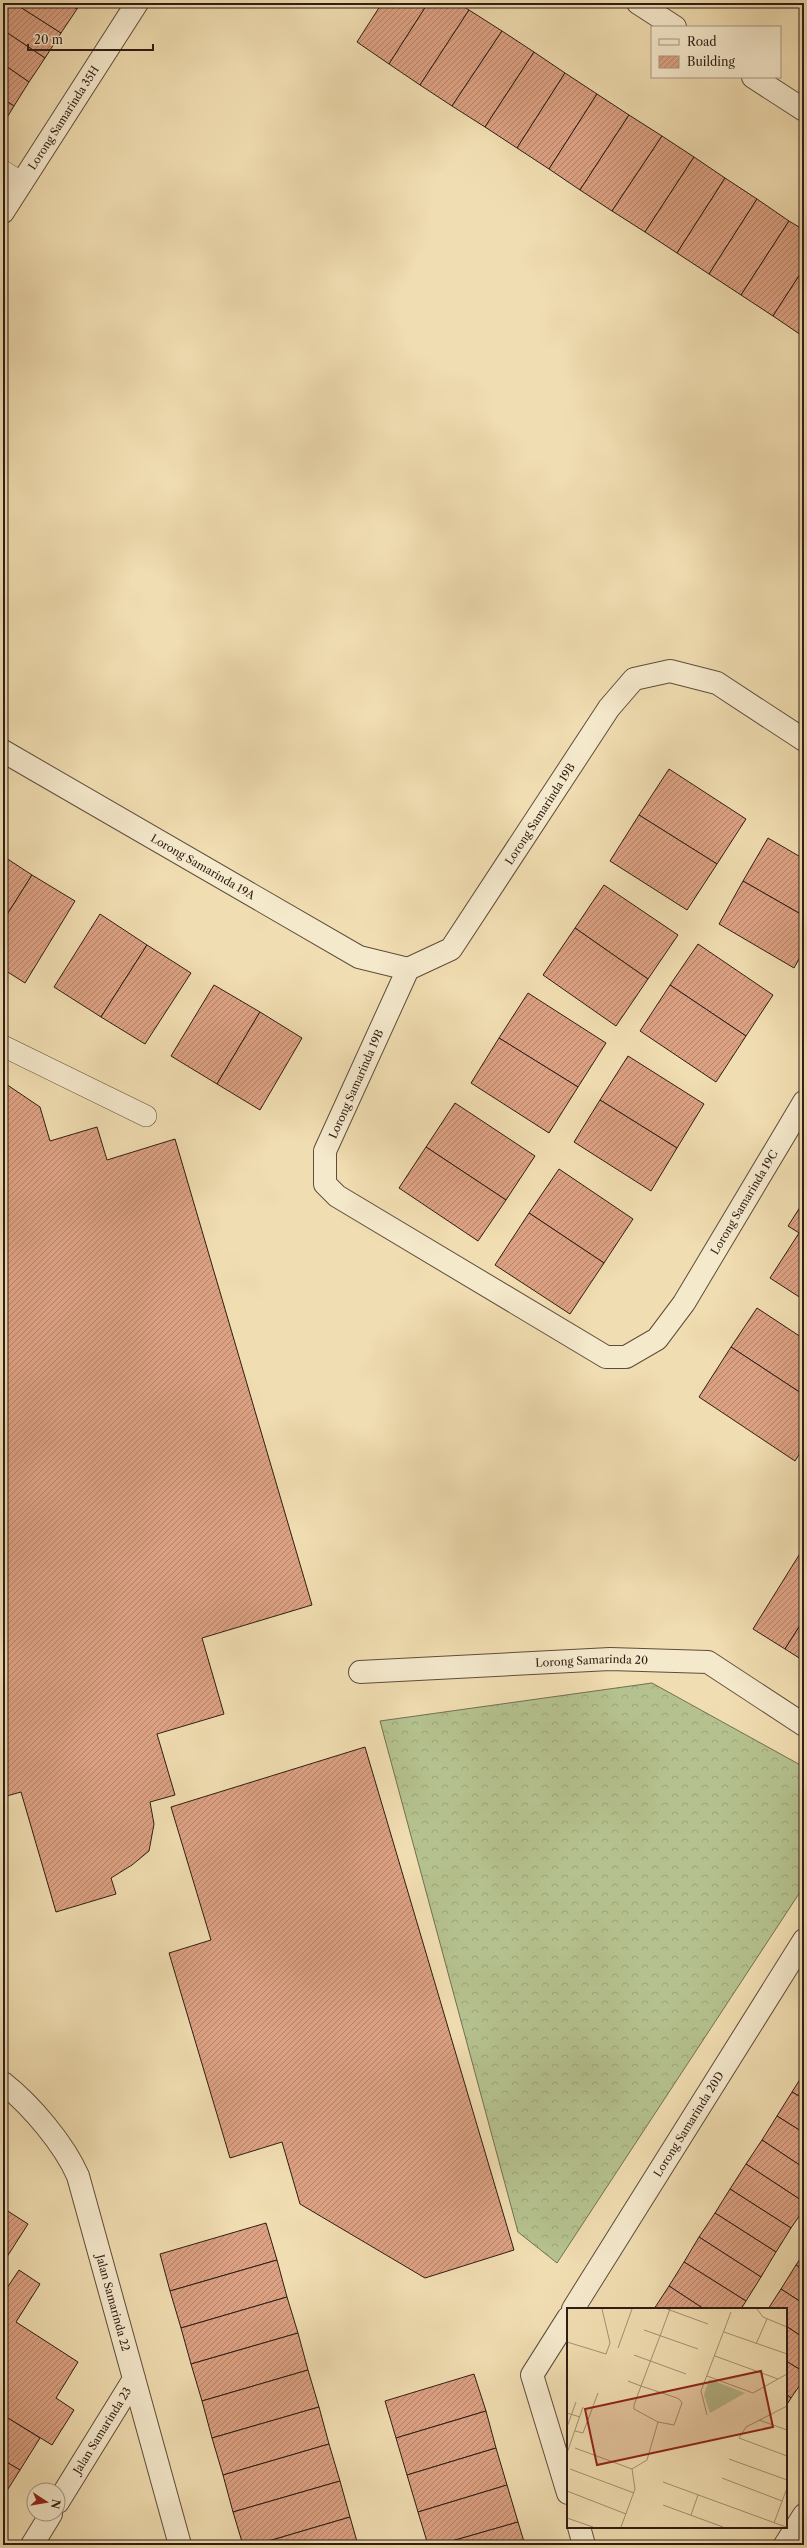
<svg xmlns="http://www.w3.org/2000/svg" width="807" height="2548" font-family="'Libre Caslon Text',serif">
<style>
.forest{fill:url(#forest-crowns);stroke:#727052}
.building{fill:url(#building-hatch);stroke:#2f1d15}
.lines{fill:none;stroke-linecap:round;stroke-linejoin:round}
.lane-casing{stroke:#5f4d3c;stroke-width:22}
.street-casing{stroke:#5f4d3c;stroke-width:24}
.lane{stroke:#f5e9cc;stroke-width:21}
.street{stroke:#f5e9cc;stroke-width:22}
.labels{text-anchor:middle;stroke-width:3.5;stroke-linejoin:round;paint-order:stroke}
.street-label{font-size:11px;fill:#2f1d15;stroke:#f5e9cc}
.inset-road{fill:none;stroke:#a39073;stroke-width:1}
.view{fill:#8f2418;fill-opacity:0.15;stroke:#8f2418;stroke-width:2}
.inset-edge{fill:none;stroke:#2f1d15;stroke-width:2}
</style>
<defs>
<pattern id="forest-crowns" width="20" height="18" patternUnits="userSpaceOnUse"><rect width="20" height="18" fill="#b5c28f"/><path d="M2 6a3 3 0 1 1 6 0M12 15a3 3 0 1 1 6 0" fill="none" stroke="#9ca67a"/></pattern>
<pattern id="building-hatch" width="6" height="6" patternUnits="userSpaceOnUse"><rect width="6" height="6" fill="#dca183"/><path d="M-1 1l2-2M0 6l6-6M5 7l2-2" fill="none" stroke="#b3836a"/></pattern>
</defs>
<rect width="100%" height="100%" fill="#f0ddb1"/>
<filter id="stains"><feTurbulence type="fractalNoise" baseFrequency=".005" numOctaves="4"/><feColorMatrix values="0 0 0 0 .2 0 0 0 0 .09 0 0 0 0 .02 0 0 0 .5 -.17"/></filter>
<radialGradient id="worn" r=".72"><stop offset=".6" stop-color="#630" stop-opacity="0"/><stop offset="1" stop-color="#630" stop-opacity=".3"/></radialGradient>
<path class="forest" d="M652,1683L804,1767V1886L557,2263L518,2232L380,1721Z"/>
<g class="building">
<path d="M3,3H14L61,33L45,58L3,30Z"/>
<path d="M14,3H67L77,9L61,33Z"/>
<path d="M67,3H80L77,9Z"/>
<path d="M382,3H428L389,64L357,42Z"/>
<path d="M428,3H459L469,10L420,85L389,64Z"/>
<path d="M469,10L502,31L452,106L420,85Z"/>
<path d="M3,30L45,58L29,82L3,64Z"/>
<path d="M502,31L534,52L485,127L452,106Z"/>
<path d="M534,52L565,73L517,148L485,127Z"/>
<path d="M3,64L29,82L14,106L3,99Z"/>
<path d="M565,73L597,94L549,169L517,148Z"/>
<path d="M597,94L629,115L580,190L549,169Z"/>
<path d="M3,99L14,106L3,124Z"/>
<path d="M629,115L662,136L612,211L580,190Z"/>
<path d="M662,136L694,157L645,232L612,211Z"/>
<path d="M694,157L725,178L677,253L645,232Z"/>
<path d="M725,178L757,199L709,274L677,253Z"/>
<path d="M757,199L789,221L741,295L709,274Z"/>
<path d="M789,221L804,230V268L773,316L741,295Z"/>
<path d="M804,268V337L773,316Z"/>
<path d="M669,769L746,819L717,864L639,815Z"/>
<path d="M639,815L717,864L687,910L610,861Z"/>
<path d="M768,838L804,859V916L743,881Z"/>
<path d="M3,856L32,875L3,921Z"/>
<path d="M32,875L75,901L25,983L3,969V921Z"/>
<path d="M743,881L804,916V950L794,968L719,924Z"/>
<path d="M604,885L678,935L648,979L575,928Z"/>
<path d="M100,914L147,945L101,1017L54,987Z"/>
<path d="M575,928L648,979L616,1026L543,975Z"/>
<path d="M698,944L773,995L746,1036L670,985Z"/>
<path d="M147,945L191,973L145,1044L101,1017Z"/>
<path d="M214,985L260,1012L217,1084L171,1056Z"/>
<path d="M670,985L746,1036L716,1082L640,1031Z"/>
<path d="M528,993L606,1043L578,1087L499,1038Z"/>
<path d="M260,1012L302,1038L260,1110L217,1084Z"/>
<path d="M499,1038L578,1087L549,1133L471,1083Z"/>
<path d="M628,1056L704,1104L677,1148L600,1100Z"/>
<path d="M3,1082L40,1107L50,1141L97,1127L107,1160L175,1139L312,1605L202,1638L224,1714L157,1734L175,1795L150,1802L154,1824L149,1851L132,1865L111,1878L116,1894L56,1912L21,1792L3,1797Z"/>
<path d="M600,1100L677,1148L651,1191L574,1142Z"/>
<path d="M455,1103L535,1156L506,1200L426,1147Z"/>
<path d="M426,1147L506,1200L478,1241L399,1188Z"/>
<path d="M559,1169L633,1219L604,1263L529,1213Z"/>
<path d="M804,1201V1236L788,1226Z"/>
<path d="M529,1213L604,1263L570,1314L495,1265Z"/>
<path d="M799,1233L804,1236V1300L770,1278Z"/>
<path d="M757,1308L804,1339V1395L731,1347Z"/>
<path d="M731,1347L804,1395V1447L795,1461L699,1397Z"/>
<path d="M804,1547V1619L785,1649L753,1629Z"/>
<path d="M804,1619V1661L785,1649Z"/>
<path d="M365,1747L514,2250L425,2278L300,2204L282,2142L230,2158L169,1953L211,1940L171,1807Z"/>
<path d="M804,2073V2099L792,2092Z"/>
<path d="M792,2092L804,2099V2133L777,2116Z"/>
<path d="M777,2116L804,2133V2168L762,2140Z"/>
<path d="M762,2140L804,2168V2202L746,2164Z"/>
<path d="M746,2164L804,2202V2209L791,2228L730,2189Z"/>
<path d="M730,2189L791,2228L776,2252L715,2213Z"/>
<path d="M3,2208L28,2224L3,2263Z"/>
<path d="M715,2213L776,2252L761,2277L699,2237Z"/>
<path d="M266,2223L277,2260L170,2291L160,2254Z"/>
<path d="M699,2237L761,2277L746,2301L684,2262Z"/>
<path d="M804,2253V2270L796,2265Z"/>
<path d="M277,2260L287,2297L181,2328L170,2291Z"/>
<path d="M684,2262L746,2301L741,2309H704L669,2286Z"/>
<path d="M796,2265L804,2270V2304L781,2289Z"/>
<path d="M19,2270L40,2284L16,2322L78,2362L56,2398L74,2410L52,2445L3,2415V2294Z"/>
<path d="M669,2286L704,2309H654Z"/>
<path d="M781,2289L804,2304V2338L786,2326V2309H768Z"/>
<path d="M287,2297L298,2333L191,2364L181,2328Z"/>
<path d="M786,2326L804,2338V2372L786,2361Z"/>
<path d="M298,2333L308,2370L202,2401L191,2364Z"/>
<path d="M786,2361L804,2372V2379L791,2398L786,2394Z"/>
<path d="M308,2370L319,2407L212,2438L202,2401Z"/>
<path d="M474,2374L486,2411L396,2438L385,2401Z"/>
<path d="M786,2394L791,2398L786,2406Z"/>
<path d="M319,2407L329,2444L223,2475L212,2438Z"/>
<path d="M486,2411L496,2448L407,2475L396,2438Z"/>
<path d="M3,2415L40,2438L20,2470L3,2460Z"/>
<path d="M329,2444L340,2481L233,2512L223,2475Z"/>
<path d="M496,2448L507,2485L418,2512L407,2475Z"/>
<path d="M3,2460L20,2470L3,2497Z"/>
<path d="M340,2481L350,2517L255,2545H243L233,2512Z"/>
<path d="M507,2485L518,2522L438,2545H428L418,2512Z"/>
<path d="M350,2517L358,2545H255Z"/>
<path d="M518,2522L525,2545H438Z"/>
</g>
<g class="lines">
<g class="lane-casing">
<g id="lane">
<path d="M3,171L22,183"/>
<path d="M3,1046L146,1116"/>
</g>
</g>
<g class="street-casing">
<g id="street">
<path d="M638,3L675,27"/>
<path d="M753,77L804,110"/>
<path id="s1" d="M3,212L137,3"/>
<path id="s2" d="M804,740L717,683L670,671L634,679L609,708L451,949L408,969L325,1151V1184L337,1196L606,1357H626L657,1339L684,1303L804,1102"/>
<path id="s3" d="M3,751L359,957L408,969"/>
<path id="s4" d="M360,1672L610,1659L708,1662L804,1725"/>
<path id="s5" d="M3,2083C31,2105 64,2144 78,2176L180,2545"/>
<path id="s6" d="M573,2309L804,1940"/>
<path d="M568,2318L532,2375L568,2493"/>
<path id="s7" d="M58,2502L134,2379"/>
<path d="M579,2527L584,2545"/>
<path d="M32,2545L51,2514"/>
<path d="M785,2545L804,2515"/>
</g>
</g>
<use href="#lane" class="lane"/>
<use href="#street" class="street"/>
</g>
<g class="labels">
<g class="street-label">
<text dy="4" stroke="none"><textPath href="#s1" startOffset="112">Lorong Samarinda 35H</textPath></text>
<text transform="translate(540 814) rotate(-57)" y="4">Lorong Samarinda 19B</text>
<text dy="4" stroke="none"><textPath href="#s3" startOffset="231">Lorong Samarinda 19A</textPath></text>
<text transform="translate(356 1084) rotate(-66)" y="4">Lorong Samarinda 19B</text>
<text dy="4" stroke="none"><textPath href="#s2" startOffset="1345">Lorong Samarinda 19C</textPath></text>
<text dy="4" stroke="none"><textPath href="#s4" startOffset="232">Lorong Samarinda 20</textPath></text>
<text dy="4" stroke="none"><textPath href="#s6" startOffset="218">Lorong Samarinda 20D</textPath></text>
<text dy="4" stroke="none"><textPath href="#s5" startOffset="252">Jalan Samarinda 22</textPath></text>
<text dy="4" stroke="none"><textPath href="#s7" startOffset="84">Jalan Samarinda 23</textPath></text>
</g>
</g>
<g transform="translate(567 2308)">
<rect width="220" height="220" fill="#f0ddb1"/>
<path d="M142,71L178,85L143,105L137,87Z" fill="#b5c28f"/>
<path class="inset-road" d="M100,1L141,16M190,1L196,9L220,19M77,22L131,41M157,24L220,46M0,34L39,46L43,35L35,1M189,36L200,11M51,40L65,1M67,47L119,66M148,48L211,71M140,68L186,85L220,66M61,73L74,78L110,90L113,92L115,95L107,117L91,114L67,101V97L74,78L93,28L103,1M220,98L179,119L172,130L220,148M0,105L13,109M140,107L134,83L164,4M192,112L220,122M0,119L9,94M8,123L16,125L31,85M8,140L65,161M0,145L16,99M162,151L220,172M3,161L67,185M65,161L80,152L91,114M155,170L215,193M96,174L219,219M0,183L59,206M96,197L156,219M124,207L131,187M0,210L26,219M207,215L220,180M54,219L68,181L65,161"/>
<path class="view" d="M194,63L206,119L30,157L18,101Z"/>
<rect width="220" height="220" class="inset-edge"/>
</g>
<rect width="807" height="2548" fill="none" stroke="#f0ddb1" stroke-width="16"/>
<rect x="4" y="4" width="799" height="2540" fill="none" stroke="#2f1d15" stroke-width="2"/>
<rect x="8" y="8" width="791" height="2532" fill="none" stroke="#2f1d15"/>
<rect x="651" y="26" width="130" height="52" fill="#f5e9cc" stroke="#a69783"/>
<rect x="659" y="39" width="20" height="6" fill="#f5e9cc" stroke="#a69783"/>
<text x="687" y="46" font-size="12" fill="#2f1d15">Road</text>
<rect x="659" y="56" width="20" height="12" fill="url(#building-hatch)" stroke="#a69783"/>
<text x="687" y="66" font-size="12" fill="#2f1d15">Building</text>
<g transform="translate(46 2502) rotate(102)"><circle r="19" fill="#f5e9cc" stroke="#a69783"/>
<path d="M0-3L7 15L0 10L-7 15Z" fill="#8f2418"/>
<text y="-6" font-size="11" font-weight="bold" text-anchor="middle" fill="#2f1d15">N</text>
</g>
<path d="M28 44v6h125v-6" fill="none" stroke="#2f1d15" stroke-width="2"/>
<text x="34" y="44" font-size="12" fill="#2f1d15" stroke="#f5e9cc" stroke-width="3" paint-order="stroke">20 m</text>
<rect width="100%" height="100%" filter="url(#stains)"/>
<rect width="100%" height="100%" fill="url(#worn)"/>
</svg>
